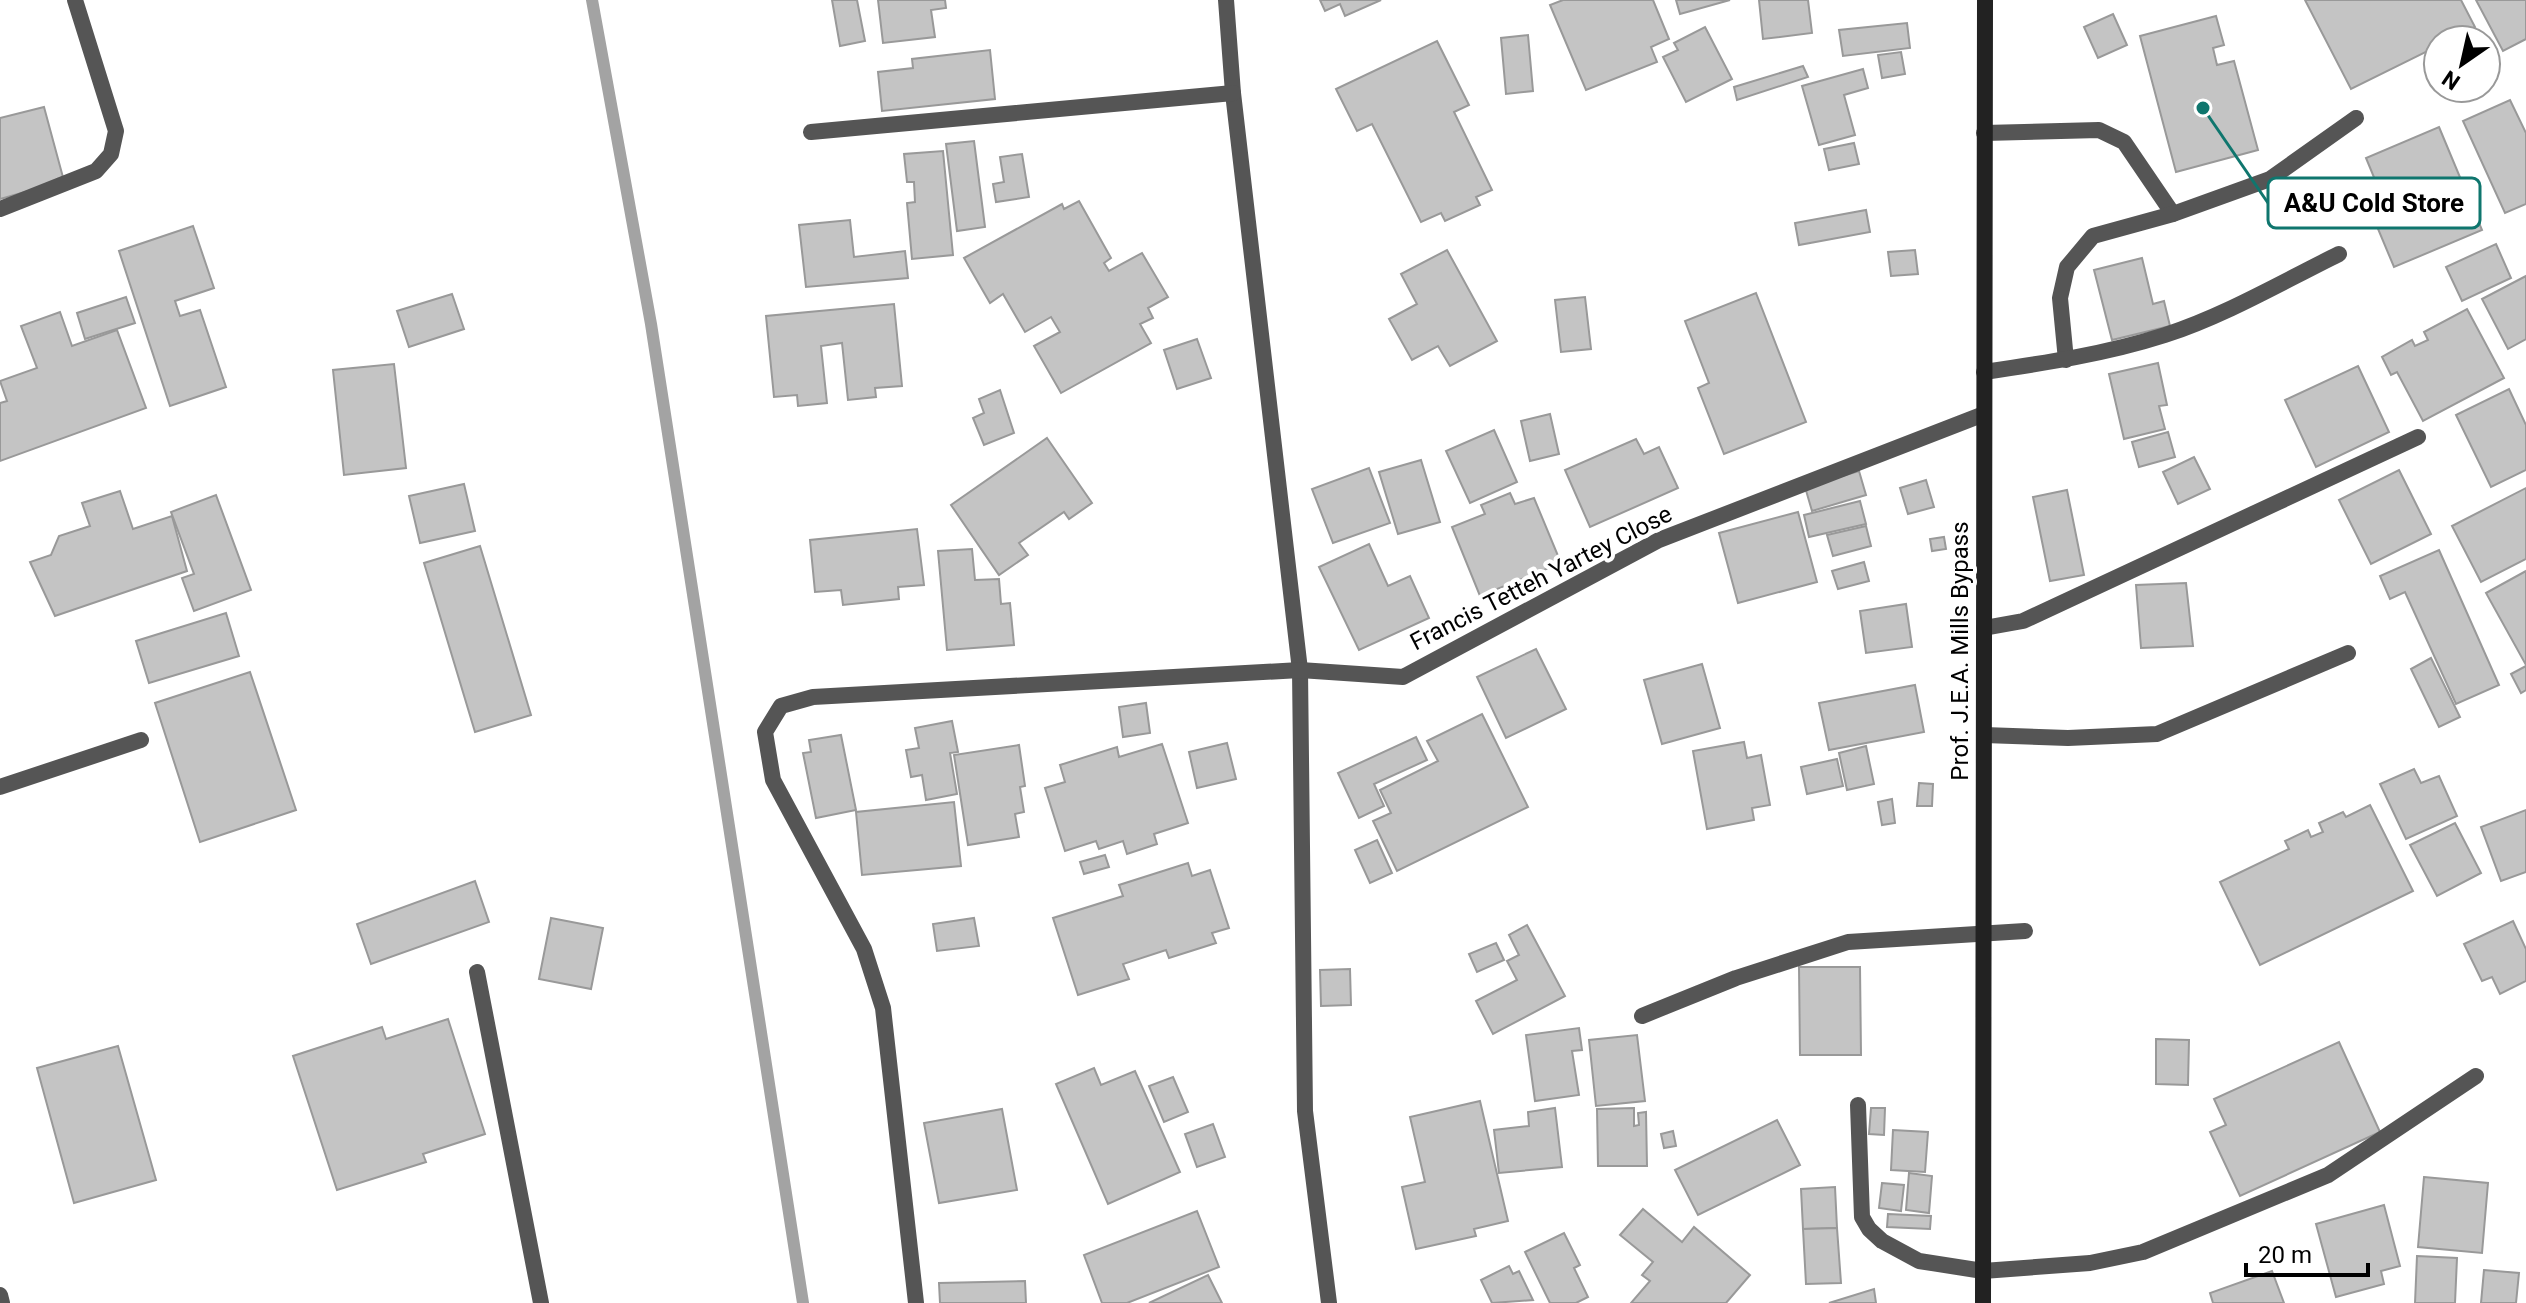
<svg xmlns="http://www.w3.org/2000/svg" width="2526" height="1303" font-family="Roboto,sans-serif">
<style>
.lines{fill:none;stroke-linecap:round;stroke-linejoin:round}
.stream{stroke:#a3a3a3;stroke-width:12}
.building{fill:#c4c4c4;stroke:#999;stroke-width:2}
.lane{stroke:#555;stroke-width:16}
.street{stroke:#555;stroke-width:16}
.secondary{stroke:#222;stroke-width:16}
.labels{text-anchor:middle;stroke-width:8;stroke-linejoin:round;paint-order:stroke}
.street-label{font-size:24px;fill:#000;stroke:#fff}
.leader{fill:none;stroke:#0f766e;stroke-width:3}
.callout-dot{fill:#0f766e;stroke:#fff;stroke-width:3}
.callout{fill:#fff;stroke:#0f766e;stroke-width:3}
.callout-label{font-size:26px;text-anchor:middle;font-weight:bold;fill:#000}
</style>
<rect width="100%" height="100%" fill="#fff"/>
<g class="lines">
<path class="stream" d="M592,0L651,324L803,1303"/>
</g>
<g class="building">
<path d="M832,0H857L865,41L840,46Z"/>
<path d="M878,0H945L946,8L931,10L935,37L883,43Z"/>
<path d="M1320,0H1381L1345,16L1340,4L1325,11Z"/>
<path d="M1563,0H1653L1669,39L1651,47L1657,62L1586,90L1550,5Z"/>
<path d="M1676,0H1730L1680,14Z"/>
<path d="M1759,0H1808L1812,33L1763,39Z"/>
<path d="M2305,0H2461L2475,27L2449,40H2438V46L2351,89Z"/>
<path d="M2476,0H2526V39L2503,51Z"/>
<path d="M2113,14L2127,45L2098,58L2084,27Z"/>
<path d="M2216,16L2224,45L2213,48L2217,65L2234,61L2258,150L2176,172L2140,36Z"/>
<path d="M1907,23L1910,48L1843,56L1839,30Z"/>
<path d="M1705,27L1732,79L1686,102L1663,57L1678,50L1674,43Z"/>
<path d="M1528,35L1533,91L1506,94L1501,38Z"/>
<path d="M1437,41L1469,105L1454,112L1492,190L1476,197L1480,205L1445,221L1441,213L1421,222L1372,124L1357,131L1336,89Z"/>
<path d="M990,50L995,99L882,111L878,72L913,68L912,59Z"/>
<path d="M1901,52L1905,74L1882,78L1878,55Z"/>
<path d="M1803,66L1808,77L1737,100L1734,87Z"/>
<path d="M1863,69L1868,88L1844,95L1855,135L1819,145L1802,86Z"/>
<path d="M2510,100L2526,133V204L2505,213L2463,121Z"/>
<path d="M44,107L64,181L0,199V118Z"/>
<path d="M2439,127L2482,230L2394,267L2363,193L2378,187L2366,158Z"/>
<path d="M974,141L985,227L957,231L946,144Z"/>
<path d="M1854,143L1859,164L1829,170L1824,149Z"/>
<path d="M943,151L953,255L912,259L907,203L915,202L914,182H907L904,154Z"/>
<path d="M1022,154L1029,197L996,202L993,184L1004,182L1000,157Z"/>
<path d="M1079,201L1111,258L1104,263L1109,271L1142,253L1168,297L1148,308L1153,318L1140,324L1151,343L1061,393L1034,346L1060,332L1051,317L1025,332L1003,294L990,303L964,258L1062,204L1064,209Z"/>
<path d="M1866,210L1870,232L1799,245L1795,223Z"/>
<path d="M850,220L854,257L905,251L908,278L806,287L799,225Z"/>
<path d="M193,226L214,288L175,301L180,316L200,310L226,387L170,406L119,251Z"/>
<path d="M2496,244L2511,278L2462,301L2446,267Z"/>
<path d="M1447,250L1497,341L1450,366L1438,346L1412,360L1389,319L1417,304L1401,274Z"/>
<path d="M1915,250L1918,274L1891,276L1888,252Z"/>
<path d="M2142,258L2153,304L2164,301L2170,326L2112,340L2094,270Z"/>
<path d="M2526,276V339L2508,349L2482,299Z"/>
<path d="M1756,293L1806,422L1724,454L1698,388L1709,383L1685,321Z"/>
<path d="M452,294L464,329L409,347L397,311Z"/>
<path d="M126,297L135,323L85,339L77,313Z"/>
<path d="M1585,297L1591,349L1561,352L1555,300Z"/>
<path d="M894,304L902,386L875,388L876,397L848,400L842,343L821,346L827,403L798,406L797,395L774,397L766,316Z"/>
<path d="M2467,309L2504,378L2423,421L2397,372L2391,375L2382,357L2412,340L2415,346L2428,340L2424,332Z"/>
<path d="M60,312L72,346L117,330L146,408L0,461V403L7,401L0,381L37,368L21,326Z"/>
<path d="M1197,339L1211,378L1177,389L1164,350Z"/>
<path d="M2158,363L2167,405L2159,406L2165,429L2124,439L2109,374Z"/>
<path d="M394,364L406,468L344,475L333,370Z"/>
<path d="M2358,366L2389,432L2316,467L2285,400Z"/>
<path d="M2509,389L2526,425V470L2491,487L2456,415Z"/>
<path d="M1000,390L1014,433L984,445L973,418L984,413L979,399Z"/>
<path d="M1550,414L1559,454L1530,461L1521,421Z"/>
<path d="M1494,430L1517,482L1470,503L1446,451Z"/>
<path d="M2168,432L2175,457L2139,467L2132,442Z"/>
<path d="M1047,438L1092,503L1069,519L1064,512L1019,543L1028,555L999,575L951,505Z"/>
<path d="M1636,439L1644,454L1659,447L1678,488L1590,527L1565,470Z"/>
<path d="M2194,457L2210,489L2178,504L2163,472Z"/>
<path d="M1421,460L1440,522L1398,534L1379,472Z"/>
<path d="M1369,468L1390,523L1333,543L1312,489Z"/>
<path d="M2399,470L2431,534L2371,564L2339,500Z"/>
<path d="M1859,471L1866,495L1812,511L1805,487Z"/>
<path d="M1926,480L1934,507L1908,514L1900,488Z"/>
<path d="M464,484L475,531L420,543L409,496Z"/>
<path d="M2526,488V559L2481,582L2452,526Z"/>
<path d="M2067,490L2084,575L2050,581L2033,497Z"/>
<path d="M120,491L133,529L172,516L187,571L55,616L30,562L51,555L59,536L90,526L82,503Z"/>
<path d="M1510,493L1515,504L1534,498L1561,563L1480,596L1452,527L1485,514L1481,505Z"/>
<path d="M216,495L251,590L194,611L182,578L194,574L171,512Z"/>
<path d="M1860,501L1866,524L1809,537L1804,515Z"/>
<path d="M1798,512L1817,582L1738,603L1719,533Z"/>
<path d="M1866,526L1871,546L1833,556L1827,535Z"/>
<path d="M917,529L924,585L898,587L899,599L843,605L841,590L815,592L810,540Z"/>
<path d="M1944,537L1946,549L1932,551L1930,539Z"/>
<path d="M1369,544L1388,586L1410,576L1429,618L1359,650L1319,567Z"/>
<path d="M480,546L531,715L475,732L424,563Z"/>
<path d="M972,549L975,580L999,579L1001,604L1010,603L1014,645L947,650L938,551Z"/>
<path d="M2439,550L2499,685L2456,704L2405,592L2390,599L2380,576Z"/>
<path d="M1864,562L1869,581L1838,589L1832,571Z"/>
<path d="M2526,571V665L2486,593Z"/>
<path d="M2186,583L2193,646L2141,648L2136,585Z"/>
<path d="M1906,604L1912,647L1866,653L1860,611Z"/>
<path d="M226,613L239,656L149,683L136,641Z"/>
<path d="M1536,649L1566,709L1506,738L1477,677Z"/>
<path d="M2431,658L2460,717L2439,727L2411,669Z"/>
<path d="M1702,664L1720,728L1662,744L1644,680Z"/>
<path d="M2526,666V690L2521,693L2511,674Z"/>
<path d="M250,672L296,810L200,842L155,703Z"/>
<path d="M1915,685L1924,732L1829,750L1819,703Z"/>
<path d="M1146,703L1150,733L1123,737L1119,707Z"/>
<path d="M1482,714L1528,807L1397,871L1373,821L1391,813L1380,790L1438,761L1427,741Z"/>
<path d="M952,721L958,752L950,753L957,794L926,800L922,775L911,777L906,750L919,748L915,728Z"/>
<path d="M841,735L856,810L816,818L803,753L811,752L809,740Z"/>
<path d="M1416,737L1427,760L1374,784L1384,806L1359,818L1338,773Z"/>
<path d="M1744,742L1747,758L1761,755L1770,805L1752,808L1754,820L1707,829L1693,751Z"/>
<path d="M1227,743L1236,779L1197,788L1189,752Z"/>
<path d="M1162,744L1188,823L1154,834L1157,844L1127,854L1123,841L1099,849L1096,841L1065,851L1045,788L1065,782L1060,765L1117,747L1119,757Z"/>
<path d="M1019,745L1025,786L1020,787L1024,812L1015,814L1019,837L968,845L954,755Z"/>
<path d="M1866,746L1874,784L1847,790L1839,753Z"/>
<path d="M1837,759L1843,786L1807,794L1801,767Z"/>
<path d="M2414,769L2421,783L2439,776L2457,816L2406,839L2380,784Z"/>
<path d="M1919,783L1933,784L1932,806H1917Z"/>
<path d="M1892,799L1895,823L1882,825L1878,802Z"/>
<path d="M954,802L961,866L862,875L856,812Z"/>
<path d="M2370,805L2413,891L2260,965L2220,882L2289,849L2285,841L2308,830L2311,837L2323,832L2319,823L2343,812L2346,817Z"/>
<path d="M2526,810V872L2501,881L2481,827Z"/>
<path d="M2455,823L2481,873L2437,896L2410,845Z"/>
<path d="M1377,840L1392,873L1370,883L1355,850Z"/>
<path d="M1105,855L1109,867L1084,874L1080,862Z"/>
<path d="M1188,863L1192,876L1210,870L1229,928L1212,933L1216,943L1169,958L1166,950L1123,964L1129,979L1078,995L1053,918L1123,896L1119,885Z"/>
<path d="M475,881L489,922L371,964L357,924Z"/>
<path d="M551,918L603,928L591,989L539,979Z"/>
<path d="M974,918L979,946L937,951L933,924Z"/>
<path d="M2513,921L2526,949V981L2500,994L2492,977L2482,981L2464,944Z"/>
<path d="M1527,925L1565,996L1493,1034L1476,1001L1517,980L1507,961L1519,955L1509,935Z"/>
<path d="M1496,943L1504,960L1477,972L1469,954Z"/>
<path d="M1799,967H1860L1861,1055H1800Z"/>
<path d="M1350,969L1351,1005L1321,1006L1320,970Z"/>
<path d="M448,1019L485,1134L423,1154L426,1162L337,1190L293,1056L382,1027L386,1039Z"/>
<path d="M1579,1028L1582,1050L1572,1051L1579,1095L1535,1101L1526,1035Z"/>
<path d="M1637,1035L1645,1101L1596,1106L1589,1040Z"/>
<path d="M2156,1039L2189,1040L2188,1085L2156,1084Z"/>
<path d="M2339,1042L2380,1132L2240,1196L2210,1132L2226,1125L2214,1099Z"/>
<path d="M118,1046L156,1180L74,1203L37,1068Z"/>
<path d="M1094,1068L1101,1085L1135,1071L1180,1172L1108,1204L1056,1084Z"/>
<path d="M1173,1077L1188,1112L1164,1122L1149,1086Z"/>
<path d="M1480,1101L1508,1221L1474,1229L1476,1236L1416,1249L1402,1187L1425,1182L1410,1117Z"/>
<path d="M1555,1108L1562,1167L1499,1173L1494,1130L1529,1126L1528,1112Z"/>
<path d="M1634,1108V1126L1639,1125L1638,1113L1646,1112L1647,1166H1598L1597,1109Z"/>
<path d="M1871,1108H1885L1884,1135L1869,1134Z"/>
<path d="M1002,1109L1017,1190L939,1203L924,1123Z"/>
<path d="M1777,1120L1800,1165L1698,1215L1675,1170Z"/>
<path d="M1213,1124L1225,1157L1197,1167L1185,1134Z"/>
<path d="M1893,1130L1928,1132L1925,1172L1891,1170Z"/>
<path d="M1673,1131L1676,1146L1664,1148L1661,1134Z"/>
<path d="M1909,1173L1932,1176L1929,1213L1906,1210Z"/>
<path d="M2424,1177L2488,1183L2482,1253L2418,1247Z"/>
<path d="M1882,1183L1904,1185L1901,1211L1879,1208Z"/>
<path d="M1835,1187L1837,1228L1803,1229L1801,1189Z"/>
<path d="M2384,1205L2400,1266L2381,1271L2384,1284L2336,1297L2316,1224Z"/>
<path d="M1643,1209L1682,1242L1694,1227L1750,1275L1726,1303H1631L1650,1281L1642,1275L1653,1262L1620,1235Z"/>
<path d="M1197,1211L1219,1267L1127,1303H1102L1084,1255Z"/>
<path d="M1888,1214L1931,1216L1930,1229L1887,1227Z"/>
<path d="M1837,1228L1841,1283L1806,1284L1803,1229Z"/>
<path d="M1564,1233L1580,1265L1574,1268L1588,1297L1576,1303H1550L1525,1252Z"/>
<path d="M2417,1256L2457,1258L2455,1303H2415Z"/>
<path d="M1509,1266L1513,1274L1519,1271L1533,1300L1492,1303L1481,1280Z"/>
<path d="M2484,1270L2519,1273L2516,1303H2481Z"/>
<path d="M2272,1271L2284,1303H2213L2210,1293Z"/>
<path d="M1208,1275L1222,1303H1149Z"/>
<path d="M1025,1281L1026,1303H940L939,1283Z"/>
<path d="M1874,1289L1876,1303H1829Z"/>
</g>
<g class="lines">
<g class="lane">
<path d="M1984,133L2099,130L2124,142L2173,214"/>
<path d="M2066,360L2060,298L2067,267L2093,236L2173,214L2270,179L2356,118"/>
<path d="M1984,372C2045,363 2106,354 2165,335C2226,315 2282,282 2339,254"/>
<path d="M1984,628L2023,621L2418,437"/>
<path d="M1984,735L2068,738L2157,734L2348,653"/>
<path d="M0,787L141,740"/>
<path d="M477,972L541,1303"/>
<path d="M1858,1105L1862,1217L1869,1229L1882,1241L1919,1261L1983,1271L2090,1263L2143,1252L2328,1175L2476,1076"/>
</g>
<g class="street">
<path d="M1226,0L1233,93L1300,670L1305,1111L1329,1303"/>
<path d="M811,132L1233,93"/>
<path d="M0,209L96,171L111,154L116,131L75,0"/>
<path d="M1642,1016L1736,978L1848,942L2025,931"/>
<path d="M0,1295L2,1303"/>
<path d="M916,1303L883,1008L864,949L773,780L765,732L781,706L813,697L1300,670L1403,677L1659,540L1984,414"/>
</g>
<path class="secondary" d="M1983,1303L1985,0"/>
</g>
<g class="labels">
<g class="street-label">
<text transform="translate(1541 578) rotate(-27)" y="8">Francis Tetteh Yartey Close</text>
<text transform="translate(1960 651) rotate(-90)" y="8">Prof. J.E.A. Mills Bypass</text>
</g>
</g>
<path class="leader" d="M2203 108L2268 203"/>
<circle class="callout-dot" cx="2203" cy="108" r="8"/>
<rect class="callout" x="2268" y="178" width="212" height="50" rx="8"/>
<g class="callout-label">
<text x="2374" y="212">A&amp;U Cold Store</text>
</g>
<g transform="translate(2462 64) rotate(214)"><circle r="38" fill="#ffffff" stroke="#999999" stroke-width="2"/>
<path d="M0-6L14 30L0 20L-14 30Z" fill="#000000"/>
<text y="-12" font-size="22" font-weight="bold" text-anchor="middle" fill="#000000">N</text>
</g>
<path d="M2246 1263v12h122v-12" fill="none" stroke="#000000" stroke-width="4"/>
<text x="2258" y="1263" font-size="24" fill="#000000" stroke="#ffffff" stroke-width="6" paint-order="stroke">20 m</text>
</svg>
